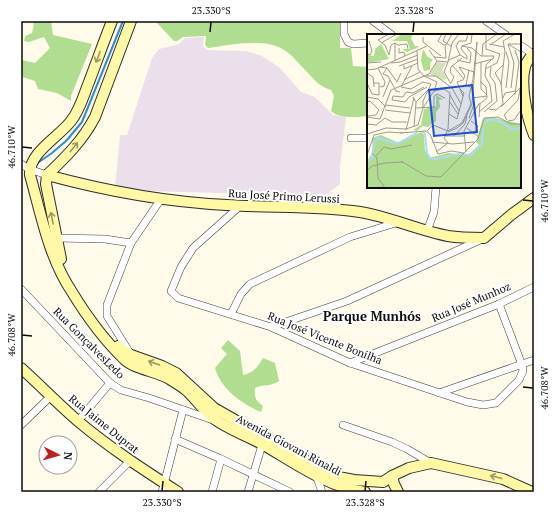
<svg xmlns="http://www.w3.org/2000/svg" width="555" height="513" font-family="'PT Serif',serif">
<style>
.industrial{fill:#eadfeb}
.forest{fill:#b0dd90}
.lines{fill:none;stroke-linecap:round;stroke-linejoin:round}
.stream{stroke:#2e8dd4;stroke-width:2}
.street-casing{stroke:#3e3e3e;stroke-width:8}
.secondary-casing{stroke:#2d2d2d;stroke-width:12}
.street{stroke:#fff;stroke-width:7}
.secondary{stroke:#fff8a5;stroke-width:10}
.oneway{stroke:#9d9967}
.ticks{fill:none;stroke:#0b0b0b;stroke-width:1.5}
.labels{text-anchor:middle;stroke-width:4;stroke-linejoin:round;paint-order:stroke}
.street-label{font-size:11px;fill:#0b0b0b;stroke:#fff}
.quarter-label{font-size:13px;font-weight:bold;fill:#0b0b0b;stroke:#fff}
.inset-river{fill:none;stroke:#abdaf9;stroke-width:2}
.inset-road{fill:none;stroke:#9d9b91;stroke-width:1}
.view{fill:#1d4ed8;fill-opacity:0.15;stroke:#1d4ed8;stroke-width:2}
.inset-edge{fill:none;stroke:#0b0b0b;stroke-width:2}
.neatline{fill:none;stroke:#0b0b0b;stroke-width:1.5}
.ticks-label{font-size:10px;text-anchor:middle;fill:#0b0b0b}
</style>
<rect width="100%" height="100%" fill="#fffbea"/>
<path class="industrial" d="M204,37L203,47L208,50L247,51L262,56L280,68L301,92L315,97L333,115L346,117L340,166V184L324,196L145,191L115,187L120,135H127L152,58L159,49L179,44L185,38Z"/>
<g class="forest">
<path d="M32,21H51L53,35L92,44L71,96V101L57,93L38,89L35,81L22,77L21,60L35,63L50,48L44,37L29,42L24,41L25,36L32,33L34,25Z"/>
<path d="M155,21H340V48H351L353,66L368,67V116C357,117 339,119 331,111L334,96L331,90C319,87 313,78 305,70C299,64 294,57 287,52C265,36 233,45 208,48L205,45L206,36L183,37L177,41H174Z"/>
<path d="M228,340L240,351L243,375C253,373 258,367 263,358L275,363L279,381C271,387 263,384 255,388C254,397 255,400 263,406L261,412C242,404 221,389 215,368L227,354L221,348Z"/>
</g>
<g class="lines">
<path class="stream" d="M36,164L52,153L67,140L82,122L123,21"/>
<g class="street-casing">
<g id="street">
<path d="M344,21V34L348,42L353,44L368,43"/>
<path d="M373,21L392,35"/>
<path d="M486,21L506,35"/>
<path d="M520,45L533,54"/>
<path d="M351,138H368"/>
<path d="M21,164L29,169L47,175"/>
<path d="M240,206L193,248L181,267L171,291L178,298L271,327L350,363L467,402L483,405L496,403L519,380L523,371L522,365L499,304"/>
<path d="M427,231L434,212L436,187"/>
<path d="M57,238L105,239L131,243"/>
<path d="M21,289L92,364L110,383L121,390L149,398L213,420"/>
<path d="M231,314L241,294L250,284L350,237L399,222"/>
<path d="M271,327L347,301L482,239"/>
<path d="M130,353L107,316V305L131,243L161,199"/>
<path d="M350,363L499,304L534,287"/>
<path d="M439,393L534,360"/>
<path d="M78,421L110,383"/>
<path d="M21,425L51,396"/>
<path d="M343,425L392,442L407,449L431,463"/>
<path d="M175,439L221,459L290,492"/>
<path d="M316,475L322,492"/>
<path d="M99,492L130,461"/>
<path d="M162,492L183,410"/>
<path d="M212,492L221,459"/>
<path d="M248,492L262,445"/>
</g>
</g>
<g class="secondary-casing">
<g id="secondary">
<path d="M112,21C104,41 97,61 89,82C84,94 80,110 71,121C59,137 28,153 30,175C41,214 49,258 72,292C86,315 104,340 124,359C135,370 158,371 171,380C176,383 181,386 186,390C196,399 203,410 213,418C226,428 247,436 262,444C295,463 327,487 365,492"/>
<path d="M534,54H533C530,58 526,62 525,67C520,85 527,118 534,135"/>
<path d="M47,175L46,184L61,259"/>
<path d="M47,175C106,191 166,202 227,205C271,208 316,205 360,212C390,217 418,230 448,236C460,238 472,238 484,238L511,215L534,198"/>
<path d="M47,175C66,157 83,140 95,117L131,21"/>
<path d="M118,346L124,351L131,355L162,366L176,373L214,408L333,476L354,480L383,482L392,476L409,468L431,463L503,479L532,492"/>
<path d="M21,368C40,385 59,405 79,422C110,448 144,470 178,492"/>
<path d="M392,476L394,484L398,492"/>
</g>
</g>
<use href="#street" class="street"/>
<use href="#secondary" class="secondary"/>
</g>
<defs><path id="oneway-shaft" d="M-6 0H5M1.5-3L5.5 0L1.5 3" fill="none" stroke-width="1.6" stroke-linecap="round" stroke-linejoin="round"/></defs>
<g class="oneway">
<use href="#oneway-shaft" transform="translate(98 57) rotate(111)"/>
<use href="#oneway-shaft" transform="translate(74 147) rotate(-51)"/>
<use href="#oneway-shaft" transform="translate(52 218) rotate(-101)"/>
<use href="#oneway-shaft" transform="translate(154 363) rotate(-161)"/>
<use href="#oneway-shaft" transform="translate(496 477) rotate(-166)"/>
</g>
<path class="ticks" d="M210,32L211,22M413,32L414,22M22,147L32,148M523,200L533,201M22,335L32,336M523,387L533,388M162,491L163,481M365,491L366,481"/>
<g class="labels">
<g class="street-label">
<text transform="translate(284 196) rotate(3)" y="4">Rua José Primo Lerussi</text>
<text transform="translate(471 302) rotate(-23)" y="4">Rua José Munhoz</text>
<text transform="translate(325 338) rotate(22)" y="4">Rua José Vicente Bonilha</text>
<text transform="translate(89 343) rotate(45)" y="4">Rua GonçalvesLedo</text>
<text transform="translate(104 424) rotate(39)" y="4">Rua Jaime Duprat</text>
<text transform="translate(289 445) rotate(28)" y="4">Avenida Giovani Rinaldi</text>
</g>
<g class="quarter-label">
<text x="372" y="321">Parque Munhós</text>
</g>
</g>
<g transform="translate(367 34)">
<rect width="154" height="154" fill="#fffbea"/>
<path d="M35,0H46L44,4L48,12H52L50,14L40,18L35,15H43L40,7H25ZM14,10L22,25L0,29V21L7,22L8,15ZM56,15L60,22L66,26L63,29V36L57,37L54,26ZM69,61L76,65L72,66L73,73L69,78V87L61,93L56,92L50,97L46,96L54,91L57,75L69,72ZM124,83L154,90V154H0V127L6,118L5,104L14,101L32,109L54,98L57,101L58,116L62,124L81,119L101,121L112,111L109,108L116,85Z" fill="#b0dd90"/>
<path d="M69,28L79,29L75,36L80,45L75,46L63,40Z" fill="#d3e1bb"/>
<path class="inset-river" d="M117,90L122,85L134,88L145,95L154,94M55,97L58,100L60,119L63,124L68,125L93,120L104,121L115,109L116,94M0,128L5,124L7,109L11,104L30,110L50,99"/>
<path class="inset-road" d="M75,0L71,7L77,11M79,0L76,7L84,12M56,3V8L74,22M11,6L18,11L22,21M11,6L22,0M14,9L30,0M28,9L31,11L40,10L41,15M122,10L137,13M141,10L147,29L144,54M141,10L154,18M141,10H154M79,11L85,0M123,11L139,0M95,12L104,9L105,0M32,14V19L37,18L38,22M62,16L70,27M148,16L152,28L148,61M50,17L51,35L57,42L70,48L67,57L77,55L83,59L81,95L77,104L81,109M139,18L142,28L139,54M0,20L3,21L5,17L2,7M22,21L24,11L28,9M93,21L89,12L92,7H99L101,0M115,22L116,10L130,0M67,23L79,24L78,10M28,26V9M82,26L93,21L100,25V22L94,15L95,12L105,14L114,22H127L126,25L107,30M90,26L103,29L104,19L100,14M81,28L77,38L84,50M114,28V55L120,61M0,29L14,28M24,29L33,28L51,21M37,31V35L51,29M85,31L97,45M32,32L51,25M45,32L34,53L44,55L56,48L64,50L56,67V74M13,33L20,34L16,40L21,42L29,57L33,58M11,34L18,48L17,52L13,53M20,34L30,48L34,39M118,35L130,29L133,20L119,15V0M0,36L9,35L60,12M102,36L99,51L103,53M0,39L6,43L7,53M59,42H69L85,54L94,70M37,46L53,38M0,49L5,60L12,61V49H7M84,49L87,43L83,38L84,33L95,24M134,51L138,17L136,7L148,0M57,53L46,59L39,58L36,63L26,62L25,66L38,68L42,63L60,53M83,61L92,77M96,62L90,48L96,46L98,42L92,33L107,38M0,63L11,65L19,73M16,63L23,46M46,63L49,68L47,93M105,64L120,62M136,64L138,59L148,57M82,67L91,80M0,68L3,67L12,76L9,81L1,82M49,68L61,56M19,71L43,74M134,73L153,54M49,74L67,73V62L70,60L78,64M122,75L129,76L136,70L134,49L128,39L137,30M18,76L43,79M113,77L125,67L123,51L118,42L119,31L124,26M117,78L130,67L128,49L123,42L124,33M82,80L90,85L97,59L93,55M0,83L13,85L24,56L62,40L70,27L81,28L85,9L92,0M112,83L113,69M102,84L107,70M140,86L137,81L151,66L154,50M104,87L111,92L106,100M141,87L147,86L154,76M0,90L9,91L18,84L25,88H40M100,94L112,103M39,96L47,64M60,97L66,91L81,97M81,98L90,94L96,89L105,70L110,8L106,45L102,62L104,70L95,89L81,97M33,99L59,97L63,100L71,120L84,117L97,119L111,105L117,84L131,83L144,90H154M0,100L19,94L39,95L51,91L56,74L67,57M78,102H97M87,102L98,90L100,82M65,108L86,110L107,108M69,118L81,109M99,118L97,97L111,71L120,64L119,53L113,47M5,119L10,124L11,144L18,154M0,121L7,101L21,98L36,99M9,122L17,113L24,115L45,111M34,127L59,142L74,143L97,119M0,137L5,132L18,129L36,128"/>
<path class="view" d="M105,51L110,98L67,102L62,56Z"/>
<rect width="154" height="154" class="inset-edge"/>
</g>
<rect width="555" height="513" fill="none" stroke="#ffffff" stroke-width="44"/>
<g transform="translate(58 455) rotate(96)"><circle r="19" fill="#ffffff" stroke="#9d9d9d"/>
<path d="M0-3L7 15L0 10L-7 15Z" fill="#c21d20"/>
<text y="-6" font-size="11" font-weight="bold" text-anchor="middle" fill="#0b0b0b">N</text>
</g>
<rect x="22" y="22" width="511" height="469" class="neatline"/>
<g class="ticks-label">
<text x="211" y="14">23.330°S</text>
<text x="414" y="14">23.328°S</text>
<text transform="translate(11 147) rotate(-90)" y="4">46.710°W</text>
<text transform="translate(544 201) rotate(-90)" y="4">46.710°W</text>
<text transform="translate(11 335) rotate(-90)" y="4">46.708°W</text>
<text transform="translate(544 388) rotate(-90)" y="4">46.708°W</text>
<text x="162" y="506">23.330°S</text>
<text x="365" y="506">23.328°S</text>
</g>
</svg>
